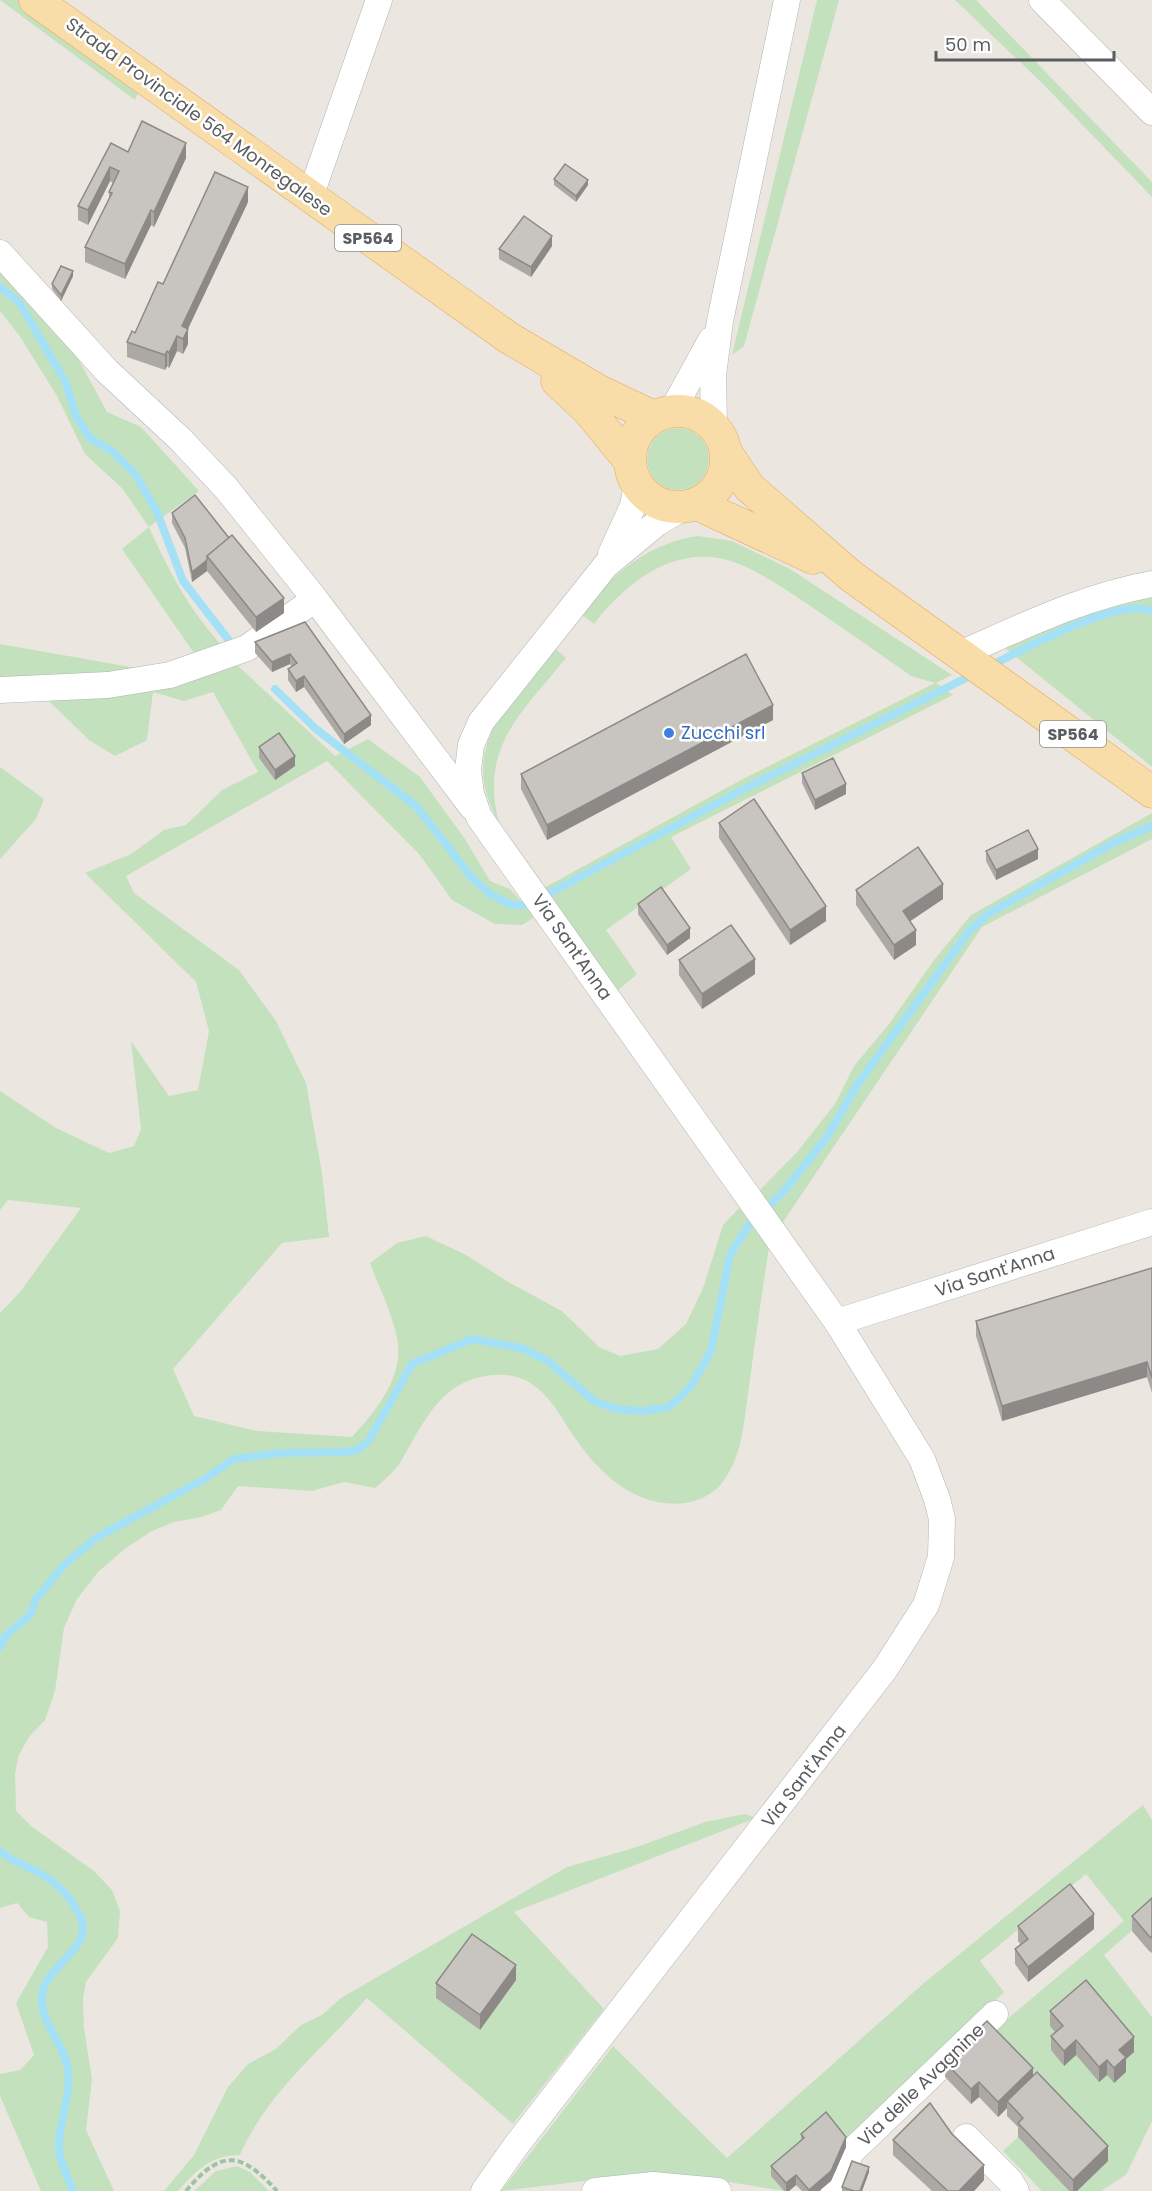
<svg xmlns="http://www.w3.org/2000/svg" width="1152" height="2191" font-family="Poppins,sans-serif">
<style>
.green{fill:#c4e1be}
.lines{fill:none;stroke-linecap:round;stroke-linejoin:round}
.stream{stroke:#a4e1f7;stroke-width:8}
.minor-casing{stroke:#b1b4b7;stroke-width:27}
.major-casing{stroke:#e5a85f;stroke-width:33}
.path{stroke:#9bc59f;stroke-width:4;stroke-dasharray:6 3;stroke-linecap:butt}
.minor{stroke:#fff;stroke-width:26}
.major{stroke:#f8dda8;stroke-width:32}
.wall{fill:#aca9a5}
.shaded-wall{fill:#8c8986}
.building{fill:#c8c4c0;stroke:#8c8986;stroke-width:1.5}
.shop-dot{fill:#3f7fe0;stroke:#fff;stroke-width:2}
.labels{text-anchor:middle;stroke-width:5;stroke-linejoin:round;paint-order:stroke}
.shield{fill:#fff;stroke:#8b8e90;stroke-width:1.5}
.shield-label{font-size:16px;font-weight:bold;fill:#595d60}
.street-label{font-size:18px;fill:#595d60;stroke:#fff}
.shop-label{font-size:18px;fill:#366cbe;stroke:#fff;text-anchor:start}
</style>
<rect width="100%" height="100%" fill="#ebe7e0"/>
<g class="green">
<path d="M0,0H18L139,90L135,100Z"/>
<path d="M817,0H839L744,346L732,355Z"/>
<path d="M955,0H976L1152,182V197L1043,84Z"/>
<path d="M0,263L67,338L107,412L141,427L199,491L149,527C170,574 189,609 223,647L196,656L122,549L149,527L122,488L85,454L57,396L19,335L0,311Z"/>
<circle cx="678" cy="459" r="31"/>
<path d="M698,536L732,541L790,569L952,675L936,683L953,695L671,837L691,869L606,930L637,974L615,993L542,889L739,781L935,683L911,676C876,651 841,627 806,603C784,589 763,574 739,564C680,540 628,580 594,624L580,613C612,575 647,543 698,536Z"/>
<path d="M1152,593V767L1005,648L1084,612Z"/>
<path d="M0,644L142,669L71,679L0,683Z"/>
<path d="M554,647L566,658C522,713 479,746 499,823C456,747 509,704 554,647Z"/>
<path d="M235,663L335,756L368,739L420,777L465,839L490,881L510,889L535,917L522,925L495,924L452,900L419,854L327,761L126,876L134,893L239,970L276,1021L306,1083L322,1173L329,1237L282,1243L173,1369L194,1416L257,1431L352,1437C376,1411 405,1376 397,1338C392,1313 379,1287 370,1263L397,1243L426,1236L466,1255L510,1283L562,1311L599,1347L620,1356L658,1349L686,1324L703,1288L723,1225L739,1208L769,1247C762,1294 755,1340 749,1387C745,1411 744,1439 734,1462C724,1485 711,1499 685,1503C638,1509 600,1475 575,1438C561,1418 553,1399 533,1385C519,1374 498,1373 481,1377C437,1386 421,1428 400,1463C394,1472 383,1481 375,1488L344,1482L312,1491L238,1486L221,1510L202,1517L174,1522L152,1531L126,1548L98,1572L77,1599L64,1628L55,1691L45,1720L29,1737L19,1755L15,1773L16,1811L31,1826L94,1871L112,1890L120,1911L118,1938L86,1982L83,1999L84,2028L92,2079L86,2130L114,2191H41L0,2096V2074L20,2070L34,2055L16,2003L48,1947L47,1922L29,1917L17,1903L0,1908V1313L20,1292L81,1208L8,1200L0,1210V1091L56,1128L109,1153L134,1146L141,1129L131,1041L169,1096L198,1090L209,1031L196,982L85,873L131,854L164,830L186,825L222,790L258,772L213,692L184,701L153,692L147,740L115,756L89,740L47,699Z"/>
<path d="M0,767L44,799L36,819L0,859Z"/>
<path d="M1152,813V839L982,927L781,1225L757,1193L797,1152L835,1104L854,1066L889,1024L934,960L971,915Z"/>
<path d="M1143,1805L1152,1820V1913L1104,1955L1152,2017V2121L1126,2175L1101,2191H1077L1108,2160L987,2036L1124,1921L1086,1874L980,1961L1004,1992L846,2147L784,2191L710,2179L634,2175L501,2191L613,2046L727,2158L924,1983Z"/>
<path d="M745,1814L756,1818L514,1912L604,2009L513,2124L367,1998C322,2050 268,2091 240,2155C211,2155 196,2171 178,2191H164L194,2155L228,2087L248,2064L276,2049L301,2025L322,2015L341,1998L567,1867L637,1847L705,1822Z"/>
<path d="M1018,2137L1069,2191H1042L1003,2151Z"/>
<path d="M237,2166L250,2172L269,2191H194L216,2171Z"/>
</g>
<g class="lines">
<g class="stream">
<path d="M0,287L19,302L65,381L76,416L90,438L112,451L136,475L157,512L183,581L231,643"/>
<path d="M990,666C1022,650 1120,596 1152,611"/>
<path d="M275,689L316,729L417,807L472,878L490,894L512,905H525L550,893L740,791L974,674"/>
<path d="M0,1647L6,1635L30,1615L36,1599L64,1565L96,1538L206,1478L234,1459L280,1453L345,1452L357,1450L368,1442L412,1364L472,1339L521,1348L548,1361L594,1401L617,1409L643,1411L668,1407L678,1399L691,1386L711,1351L730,1255L748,1226L784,1191L827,1137L857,1085L969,931L988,914L1115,842L1152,826"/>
<path d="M0,1851C10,1860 20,1863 32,1869C51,1878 68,1893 78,1912C100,1949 42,1964 42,1998C41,2024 65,2045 68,2070C72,2099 55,2129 60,2156C63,2168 69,2180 73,2191"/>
</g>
<g class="minor-casing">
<g id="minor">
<path d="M1042,0L1152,112"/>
<path d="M310,197L379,0"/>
<path d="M0,253L107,371L180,439L226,488L315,599L472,807"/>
<path d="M672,411L711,340"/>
<path d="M714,427L713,375L720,321L787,0"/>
<path d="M611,554L633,506L637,485"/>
<path d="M962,653C1024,626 1085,596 1152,584"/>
<path d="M0,690L108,685L170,675L247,648L315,599"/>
<path d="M837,1322L1152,1222"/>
<path d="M966,2137L1010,2181L1016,2191"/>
<path d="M484,2191L515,2147L885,1669L926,1605L941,1557L942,1519L937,1499L922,1459L837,1322L479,817L471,794L468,770L471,745L481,722L606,565L657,523L682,508"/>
<path d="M595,2191L653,2185L718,2191"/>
<path d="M834,2191L851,2152L995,2014"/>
</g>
</g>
<g class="major-casing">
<g id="major">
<path d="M35,0L509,338L599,391L654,417"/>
<path d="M557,381L588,410L629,460"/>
<circle cx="678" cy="459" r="48"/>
<path d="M726,452L749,487L851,576L1152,792"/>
<path d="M697,504L813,558"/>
</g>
</g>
<path class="path" d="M186,2191C222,2148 241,2152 277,2191"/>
<use href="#minor" class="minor"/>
<use href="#major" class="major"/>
</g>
<g class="wall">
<path d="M111,143L128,152L186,158L154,227L151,225L125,279L85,262V247L109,199V192L113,183L110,181L88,225L78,220V206Z"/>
<path d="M554,179L588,185L576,202L554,185Z"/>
<path d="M248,202L188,329V344L183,354L177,351L169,368L167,366L165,370L127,357V342L135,333L163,284Z"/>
<path d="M552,246L531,277L499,259V249Z"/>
<path d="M73,276L61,301L52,289V284Z"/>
<path d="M172,513L284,613L256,632L207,571L192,582L185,548L172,523Z"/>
<path d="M305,622L371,725L344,744L304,687L296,692L288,680V669L292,667L290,664L272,672L255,653V642Z"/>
<path d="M773,720L547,840L521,789V774Z"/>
<path d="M259,747L295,766L275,780L259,758Z"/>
<path d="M802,773L846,794L815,810L802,783Z"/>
<path d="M719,823L826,921L790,945L719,838Z"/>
<path d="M986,851L1038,859L996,880L986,861Z"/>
<path d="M856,890L943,899L910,921L916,945L894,960L856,905Z"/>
<path d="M638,904L690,938L667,955L638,914Z"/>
<path d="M679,960L755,974L702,1009L679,975Z"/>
<path d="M1152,1268V1393L1147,1377L1002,1421L976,1336V1321Z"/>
<path d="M1152,1898V1953L1149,1951L1132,1931V1916Z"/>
<path d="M1018,1926L1094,1929L1028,1982L1015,1964V1949L1021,1945L1018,1941Z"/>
<path d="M516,1980L480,2030L436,1998V1983Z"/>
<path d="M1050,2011L1134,2052L1126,2059V2072L1114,2083L1107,2075L1099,2082L1076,2055L1064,2066L1051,2050V2036L1055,2032L1050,2026Z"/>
<path d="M945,2062L1033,2077L1108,2161L1077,2191H1069L1018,2137V2127L1007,2116V2108L998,2117L979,2097L971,2104L945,2077Z"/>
<path d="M801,2134L846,2147L831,2181L819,2191H802L796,2185L789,2191H784L771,2176V2166L801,2141Z"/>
<path d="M893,2140L984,2180L974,2191H932L893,2155Z"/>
<path d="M869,2172L862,2191H842V2187Z"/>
</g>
<g class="shaded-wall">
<path d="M186,143V158L154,227V212Z"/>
<path d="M110,167V181L88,225V210Z"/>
<path d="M588,180V185L576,202V196Z"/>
<path d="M248,187V202L183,339L182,326Z"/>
<path d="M151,210V225L125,279V264Z"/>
<path d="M552,236V246L531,277V267Z"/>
<path d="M73,271V276L61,301V295Z"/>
<path d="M188,329V344L183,354V339Z"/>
<path d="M177,336V351L169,368V353Z"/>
<path d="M167,351V366L165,370V355Z"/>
<path d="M207,560V571L192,582V572Z"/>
<path d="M284,598V613L256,632V617Z"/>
<path d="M290,654V664L272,672V662Z"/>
<path d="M304,676V687L296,692V681Z"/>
<path d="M773,705V720L547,840V825Z"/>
<path d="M371,715V725L344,744V734Z"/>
<path d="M295,756V766L275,780V770Z"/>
<path d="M846,784V794L815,810V800Z"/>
<path d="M1038,849V859L996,880V870Z"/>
<path d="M943,884V899L903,926V911Z"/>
<path d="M826,906V921L790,945V930Z"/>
<path d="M690,928V938L667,955V945Z"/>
<path d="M916,930V945L894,960V945Z"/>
<path d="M755,959V974L702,1009V994Z"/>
<path d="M1147,1362V1377L1002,1421V1406Z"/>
<path d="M1094,1914V1929L1028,1982V1967Z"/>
<path d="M516,1965V1980L480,2030V2015Z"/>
<path d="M1134,2037V2052L1126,2059V2072L1114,2083V2068L1119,2050Z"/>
<path d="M1076,2040V2055L1064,2066V2051Z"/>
<path d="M1107,2060V2075L1099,2082V2067Z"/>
<path d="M1033,2068V2082L1007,2101V2108L998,2117V2102Z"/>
<path d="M979,2082V2097L971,2104V2089Z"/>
<path d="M846,2137V2147L831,2181L819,2191H809V2190Z"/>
<path d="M1108,2146V2161L1077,2191H1073V2180Z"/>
<path d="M984,2165V2180L974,2191H959Z"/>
<path d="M869,2167V2172L862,2191H860Z"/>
<path d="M796,2175V2185L789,2191H786V2183Z"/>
</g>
<g class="building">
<path d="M142,121L186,143L154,212L151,210L125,264L85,247L112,193L109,192L119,171L110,167L88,210L78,206L111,143L128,152Z"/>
<path d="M565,164L588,180L576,196L554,179Z"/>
<path d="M215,172L248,187L182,326L188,329L183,339L177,336L169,353L167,351L165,355L127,342L132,331L135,333L158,282L163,284Z"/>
<path d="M524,216L552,236L531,267L499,249Z"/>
<path d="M61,266L73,271L61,295L52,284Z"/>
<path d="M195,495L229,538L207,556V560L192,572L185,538L172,513Z"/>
<path d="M232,535L284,598L256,617L207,556Z"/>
<path d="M305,622L371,715L344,734L304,676L296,681L288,669L297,663L290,654L272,662L255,642Z"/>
<path d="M746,654L773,705L547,825L521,774Z"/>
<path d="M279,733L295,756L275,770L259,747Z"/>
<path d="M833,758L846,784L815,800L802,773Z"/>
<path d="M754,799L826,906L790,930L719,823Z"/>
<path d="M1028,830L1038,849L996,870L986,851Z"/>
<path d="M918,847L943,884L903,911L916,930L894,945L856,890Z"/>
<path d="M661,887L690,928L667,945L638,904Z"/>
<path d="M731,925L755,959L702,994L679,960Z"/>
<path d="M1152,1268V1378L1147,1362L1002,1406L976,1321Z"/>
<path d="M1070,1884L1094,1914L1028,1967L1015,1949L1028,1939L1018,1926Z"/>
<path d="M1152,1898V1938L1149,1936L1132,1916Z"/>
<path d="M472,1934L516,1965L480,2015L436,1983Z"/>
<path d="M1086,1980L1134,2037L1119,2050L1126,2057L1114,2068L1107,2060L1099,2067L1076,2040L1064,2051L1051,2036L1063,2026L1050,2011Z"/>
<path d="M987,2021L1033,2068L998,2102L979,2082L971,2089L945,2062Z"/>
<path d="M1037,2072L1108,2146L1073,2180L1018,2123L1023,2118L1007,2101Z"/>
<path d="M930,2103L952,2134L984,2165L959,2191H948L893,2140Z"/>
<path d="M826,2112L846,2137L831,2171L809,2190L796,2175L786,2183L771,2166L804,2138L801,2134Z"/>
<path d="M852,2161L869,2167L860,2191H854L842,2187Z"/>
</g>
<circle class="shop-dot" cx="669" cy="733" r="6"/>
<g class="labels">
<g class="shield">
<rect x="335" y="225" width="66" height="26" rx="4.5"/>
<rect x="1040" y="721" width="66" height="26" rx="4.5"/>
</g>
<g class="shield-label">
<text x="368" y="244">SP564</text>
<text x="1073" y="740">SP564</text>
</g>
<g class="street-label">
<text transform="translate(199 117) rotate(36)" y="6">Strada Provinciale 564 Monregalese</text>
<text transform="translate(572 947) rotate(55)" y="6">Via Sant'Anna</text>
<text transform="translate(995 1272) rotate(-18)" y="6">Via Sant'Anna</text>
<text transform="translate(804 1776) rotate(-52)" y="6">Via Sant'Anna</text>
<text transform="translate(921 2085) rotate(-44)" y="6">Via delle Avagnine</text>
</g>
<g class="shop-label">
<text x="681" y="739">Zucchi srl</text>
</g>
</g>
<path d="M936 51v9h178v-9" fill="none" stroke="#595d60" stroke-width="3"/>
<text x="945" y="51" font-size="18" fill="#595d60" stroke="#ffffff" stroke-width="4.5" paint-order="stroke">50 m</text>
</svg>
